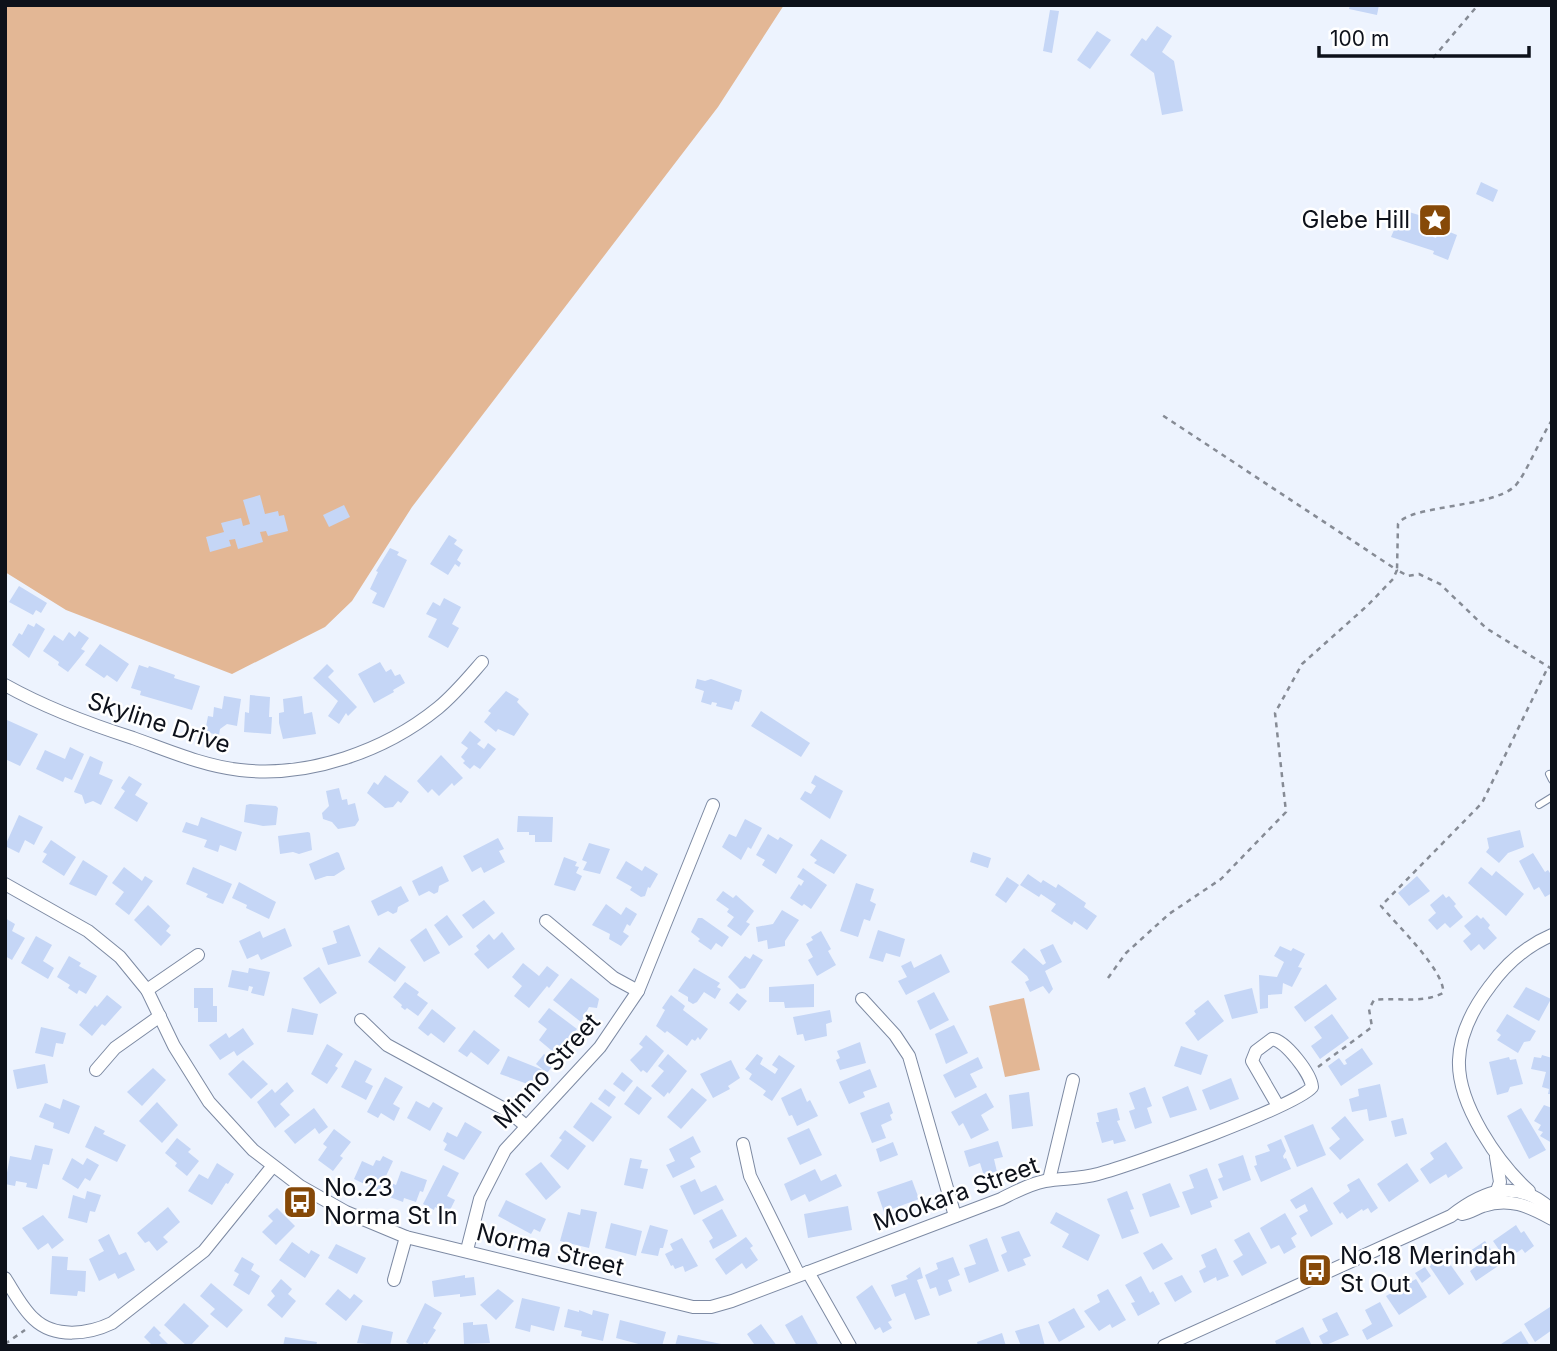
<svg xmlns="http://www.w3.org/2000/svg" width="1557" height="1351" font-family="Inter,sans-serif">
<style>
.green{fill:#e3b795}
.building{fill:#c5d6f6}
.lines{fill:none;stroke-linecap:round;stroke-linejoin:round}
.service-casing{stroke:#7d8aa3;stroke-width:8}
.minor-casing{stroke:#7d8aa3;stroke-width:14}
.path{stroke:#868b95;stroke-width:2.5;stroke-dasharray:5 5;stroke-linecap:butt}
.service{stroke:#fff;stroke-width:6}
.minor{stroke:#fff;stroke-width:12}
.labels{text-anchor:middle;stroke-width:5;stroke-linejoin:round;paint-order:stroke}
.poi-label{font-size:24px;fill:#0d111a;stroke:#fff;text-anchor:start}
.street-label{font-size:24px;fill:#0d111a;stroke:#fff}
</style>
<rect width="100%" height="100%" fill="#edf3fe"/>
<g class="green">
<path d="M5,5H784L718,107L412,507L352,601L325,627L232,674L66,610L5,572Z"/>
<path d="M1024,998L1040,1070L1005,1077L989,1006Z"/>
</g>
<g class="building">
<path d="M1350,5H1379L1377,15L1349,9Z"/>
<path d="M1050,10L1059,11L1052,53L1043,51Z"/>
<path d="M1157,26L1172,36L1162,52L1174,61L1183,111L1162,115L1154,73L1130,55L1142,38L1146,41Z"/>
<path d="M1097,31L1111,40L1090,69L1077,60Z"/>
<path d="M1481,182L1498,190L1493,202L1476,194Z"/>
<path d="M1409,212L1422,216L1420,227L1434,232L1433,237L1436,238L1440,228L1457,235L1448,260L1433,254L1434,251L1391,237L1394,230L1388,227L1389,221L1396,222L1398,219L1405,221Z"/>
<path d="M260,495L265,514L278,511L279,516L284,515L288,531L268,536L266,531L260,532L263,542L238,549L235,539L229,540L231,546L210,552L206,537L224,532L221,523L241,518L243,526L250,524L243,500Z"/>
<path d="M344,505L350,517L329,527L323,515Z"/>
<path d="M449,535L457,540L454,544L463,550L457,560L461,563L459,567L455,564L448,575L430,564Z"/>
<path d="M390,548L399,552L397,555L407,560L384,608L372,603L377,593L370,589L378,572L376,571Z"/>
<path d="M19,586L47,603L41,613L36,610L33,615L9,602Z"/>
<path d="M444,598L461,607L452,624L459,628L448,648L428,637L437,619L426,614L433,602L440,606Z"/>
<path d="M36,623L45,629L29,658L12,645L19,633L22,635L28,624L34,627Z"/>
<path d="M79,631L89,638L81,649L85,651L68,672L58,665L59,662L43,651L54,635L63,641L69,632L75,637Z"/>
<path d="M100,644L129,664L117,682L107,675L104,678L85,665Z"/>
<path d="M380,662L386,672L391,669L395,676L400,674L405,683L393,690L394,692L374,703L358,674Z"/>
<path d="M327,664L334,671L328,677L357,707L348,716L346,713L339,724L328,716L338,701L313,678Z"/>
<path d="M139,665L148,668L149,666L175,675L174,678L200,686L192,710L140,695L141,691L131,688Z"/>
<path d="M697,679L705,681L711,679L742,690L739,702L735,701L732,710L716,706L717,703L712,702L711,705L701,702L704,691L695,688Z"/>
<path d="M506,691L519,699L517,702L529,714L514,736L498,729L496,732L484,722L491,713L488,711Z"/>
<path d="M250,695L270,697L269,717H272L271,734L244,732L245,712L249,713Z"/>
<path d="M224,696L241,699L237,726L227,724L220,729L219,735L205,732L208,716L213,717L214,707L222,709Z"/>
<path d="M302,696L304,714L312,712L316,734L283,739L279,723V713L284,712L283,699Z"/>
<path d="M761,711L810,743L801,757L751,726Z"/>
<path d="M7,720L38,734L20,766L5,759Z"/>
<path d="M470,731L481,740L477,744L484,749L488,743L496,749L480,769L474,765L470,769L463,763L465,761L461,757L468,748L461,743Z"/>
<path d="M70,747L84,754L72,780L65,777L63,782L36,769L45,750L65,759Z"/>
<path d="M441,755L463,778L454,786L452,783L439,796L432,789L428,793L417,781Z"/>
<path d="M90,756L103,762L99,774L113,780L101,805L93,801L85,804L82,795L74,792Z"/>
<path d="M385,775L409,792L401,803L398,801L393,807L385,808L367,793L374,782L378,785Z"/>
<path d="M815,775L843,791L830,819L800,799L805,791L811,794L816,786L811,783Z"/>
<path d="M129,776L142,784L135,795L148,803L137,822L114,808L125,791L121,788Z"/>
<path d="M339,788L342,800L347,799L348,805L355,803L359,820L355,826L338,829L332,822L323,819L322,813L329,806L326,791Z"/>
<path d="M250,804L276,806L278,808L276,825L263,826L244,822L246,805Z"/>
<path d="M19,815L43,827L34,845L25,840L19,853L5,846Z"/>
<path d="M518,816L553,817L552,842H535V835H529V832H517Z"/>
<path d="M201,817L242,832L236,851L220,845L218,852L204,847L207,840L182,832L186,822L198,826Z"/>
<path d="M745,819L762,828L751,849L748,847L741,860L722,847L729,834L736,837Z"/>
<path d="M1520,830L1524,847L1508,853L1499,863L1486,852L1489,848L1487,838Z"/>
<path d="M308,832L310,833L312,850L299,854L293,852L280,854L278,836Z"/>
<path d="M768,834L778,840L780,837L793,845L776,874L762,865L765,860L756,855Z"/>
<path d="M498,838L504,849L499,851L505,862L484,873L481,867L472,872L463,856Z"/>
<path d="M821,839L847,855L834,874L814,863L817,860L810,855Z"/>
<path d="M51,840L76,857L64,876L42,862L47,854L43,852Z"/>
<path d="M589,843L610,849L600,874L583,870L587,862L582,860Z"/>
<path d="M337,852L339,853L345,869L334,876H327L315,880L309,864Z"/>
<path d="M973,852L991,858L988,868L970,862Z"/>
<path d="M1533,853L1545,872L1548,870L1552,876V893L1545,897L1539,887L1534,890L1519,861Z"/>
<path d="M564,857L577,862L575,866L579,867L576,873L582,876L575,891L554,885Z"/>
<path d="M83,860L108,876L96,896L69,884Z"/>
<path d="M626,861L642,871L645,866L658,874L650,888L648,887L645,896L641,897L630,890L632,887L616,878Z"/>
<path d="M442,866L449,881L439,886L438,892L434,894L429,891L419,896L412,881Z"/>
<path d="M124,867L142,881L145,876L153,881L129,915L115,904L124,892L112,883Z"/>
<path d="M193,867L232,884L223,904L206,897L208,894L186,884Z"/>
<path d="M1481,867L1492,876L1496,871L1524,894L1506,916L1468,883Z"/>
<path d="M803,868L827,885L811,909L804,904L802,906L790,898L799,884L801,886L804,881L797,877Z"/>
<path d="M1028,874L1041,883L1043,880L1056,888L1058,884L1086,903L1084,907L1097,916L1087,930L1074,921L1072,925L1051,911L1056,904L1041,894L1039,897L1020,885Z"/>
<path d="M1417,876L1430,891L1409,906L1398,893Z"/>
<path d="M1007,877L1019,885L1006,903L995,895Z"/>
<path d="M239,882L276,902L269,919L246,908L247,905L232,898Z"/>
<path d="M856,883L874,889L870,901L876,904L870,921L864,919L858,937L840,931Z"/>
<path d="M401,886L409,901L398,907L397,912L393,914L388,911L378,916L371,901Z"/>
<path d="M723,891L733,898L736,895L754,911L746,922L750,924L741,936L727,926L734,917L727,912L729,909L716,900Z"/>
<path d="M1443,894L1446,898L1449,896L1456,904L1454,906L1463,917L1450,928L1445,923L1437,930L1428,920L1436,913L1430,905Z"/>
<path d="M484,900L495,913L473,929L462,915Z"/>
<path d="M606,904L621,915L626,907L637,914L630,926L627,924L623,932L629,936L621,946L609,939L610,934L592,925Z"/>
<path d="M148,905L170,926L166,931L171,935L161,946L134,920Z"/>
<path d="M782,910L799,920L785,941V946L768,949L767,940L758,942L756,927L773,924Z"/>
<path d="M447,915L463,937L449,946L434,925Z"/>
<path d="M1477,915L1481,919L1483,917L1490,925L1488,928L1497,938L1484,950L1479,944L1471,951L1463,941L1471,934L1464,926Z"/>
<path d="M5,918L15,924L12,931L25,938L12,960L5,956Z"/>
<path d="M698,918H702L729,937L722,947L716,943L711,950L698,941L700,939L691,932Z"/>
<path d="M349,925L361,956L328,965L322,948L337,943L333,931Z"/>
<path d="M285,928L292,946L261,960L258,954L247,959L239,941L260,931L263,938Z"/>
<path d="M426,928L440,953L424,962L410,940Z"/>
<path d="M878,930L905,939L900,957L886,953L883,962L869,958Z"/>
<path d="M821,931L831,949L828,951L836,965L817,976L808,960L813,957L806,944L813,940L811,937Z"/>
<path d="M502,932L515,949L488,969L474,954L479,950L476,946L489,934L494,940Z"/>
<path d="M36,936L52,945L43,961L54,968L48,979L21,963Z"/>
<path d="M1053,944L1062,962L1045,971L1053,989L1049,994L1043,986L1030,992L1025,982L1029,980L1027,976L1011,962L1024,948L1043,965L1046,963L1040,950Z"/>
<path d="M1280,946L1291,951L1293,948L1305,954L1298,967L1302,968L1292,987L1283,983L1282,994L1268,995V1008L1260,1009L1259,975L1277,977L1284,962L1274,956Z"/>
<path d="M379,947L406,967L395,982L368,962Z"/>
<path d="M753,954L763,960L745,988L740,989L728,977L745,956L750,959Z"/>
<path d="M941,954L950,972L906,995L898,981L907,977L901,966L911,961L914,968Z"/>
<path d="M69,956L81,963L79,966L97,976L86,994L79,990L77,994L68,988L70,985L57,977Z"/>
<path d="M523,963L539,976L547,966L559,975L549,988L547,986L529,1008L514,996L522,986L512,977Z"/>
<path d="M319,967L337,993L320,1004L303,978Z"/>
<path d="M249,968L270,972L264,996L251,993L253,987L249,986L248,991L228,987L232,970L248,973Z"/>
<path d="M694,968L720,983L717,987L721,989L715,999L704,992L697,1002L693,1004L688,1001V997L678,991Z"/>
<path d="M571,978L599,999L597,1008L589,1007L581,1022L553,1000Z"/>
<path d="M405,982L419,992L417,995L428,1003L418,1016L407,1008L405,1010L401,1007L402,1005L393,997Z"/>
<path d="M814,984V1007L785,1008L784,1002H769V987Z"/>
<path d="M1326,984L1337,999L1305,1022L1294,1007Z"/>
<path d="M1526,987L1551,999L1539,1021L1513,1007Z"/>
<path d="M194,988H213V1006H217V1022H198V1008H194Z"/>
<path d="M1252,988L1258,1013L1232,1019L1224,995Z"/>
<path d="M934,992L949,1020L930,1030L917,1001Z"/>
<path d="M737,993L747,1001L739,1011L729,1003Z"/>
<path d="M107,995L122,1007L105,1026L102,1024L92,1036L79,1025L95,1005L97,1007Z"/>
<path d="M671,995L685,1006L683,1010L708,1029L700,1040L698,1037L695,1041L692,1039L687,1046L667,1031L665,1033L656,1026L665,1010L662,1008Z"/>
<path d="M1208,1000L1224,1021L1198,1041L1185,1023L1196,1014L1194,1011Z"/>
<path d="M292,1008L318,1014L313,1035L287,1032Z"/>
<path d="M549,1008L577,1029L557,1055L539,1040L547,1029L538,1022Z"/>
<path d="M432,1009L456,1028L444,1043L431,1033L428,1036L418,1028Z"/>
<path d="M830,1010L832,1022L826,1024L827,1036L805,1041L803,1034L797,1035L793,1017Z"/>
<path d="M1332,1014L1349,1038L1320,1059L1311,1046L1322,1038L1314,1027Z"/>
<path d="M1507,1014L1536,1031L1530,1041L1524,1042L1518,1053L1497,1040L1501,1035L1496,1031Z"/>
<path d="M954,1025L968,1053L946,1064L935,1034Z"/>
<path d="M41,1027L66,1033L63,1044L56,1043L53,1057L35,1053Z"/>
<path d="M243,1028L254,1044L237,1056L234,1051L220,1060L209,1045L226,1033L229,1038Z"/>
<path d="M474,1030L500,1050L488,1065L471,1052L467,1057L458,1051Z"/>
<path d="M646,1035L664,1051L647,1073L643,1070L641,1072L630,1060L643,1047L639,1044Z"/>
<path d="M860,1042L866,1063L840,1070L836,1060L840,1058L837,1051Z"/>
<path d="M327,1044L343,1054L335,1066L338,1068L327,1084L311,1074Z"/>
<path d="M1181,1046L1208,1055L1201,1075L1174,1066Z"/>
<path d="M1362,1048L1373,1064L1341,1086L1328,1066L1339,1058L1344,1065L1347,1064L1345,1060Z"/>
<path d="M544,1054L555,1063L547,1073L536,1064Z"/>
<path d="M668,1054L687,1071L669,1094L668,1092L664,1097L651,1086L664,1071L658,1066Z"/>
<path d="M757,1054L763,1058L760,1064L775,1074L778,1069L772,1065L779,1055L795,1066L772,1101L763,1095L766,1091L749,1079L752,1074L745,1069Z"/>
<path d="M1542,1055L1552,1058V1094H1548L1549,1089L1542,1087L1546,1072L1531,1069L1534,1057L1541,1058Z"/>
<path d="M508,1056L543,1070L536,1087L500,1074Z"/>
<path d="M978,1057L983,1068L970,1074L977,1087L955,1098L943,1075Z"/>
<path d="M1509,1057L1510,1060L1516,1059L1523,1084L1510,1087L1508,1092L1497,1095L1489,1062Z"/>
<path d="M243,1060L268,1084L251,1099L228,1074Z"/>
<path d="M355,1060L372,1069L365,1082L373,1086L366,1100L341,1087Z"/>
<path d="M731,1060L740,1078L728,1086L730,1089L713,1098L700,1074Z"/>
<path d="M45,1064L48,1083L17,1089L13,1070Z"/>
<path d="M153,1068L166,1080L142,1106L127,1092Z"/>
<path d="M870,1069L877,1087L863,1092L865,1097L849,1104L839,1082Z"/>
<path d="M622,1072L633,1081L624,1092L613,1084Z"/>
<path d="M385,1077L403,1087L393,1104L400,1108L394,1121L381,1113L378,1118L367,1112Z"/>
<path d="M1231,1078L1239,1099L1210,1110L1202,1090Z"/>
<path d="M287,1082L294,1091L280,1104L290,1115L275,1128L257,1102L272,1089L275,1093Z"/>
<path d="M1380,1084L1387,1117L1369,1121L1367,1109L1352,1112L1349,1099L1359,1096L1358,1089Z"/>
<path d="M637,1086L652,1098L639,1115L624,1104Z"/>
<path d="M1188,1086L1197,1110L1170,1118L1162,1097Z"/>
<path d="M1145,1087L1152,1106L1147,1108L1152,1123L1135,1129L1129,1111L1135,1109L1129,1093Z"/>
<path d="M692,1088L707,1100L681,1129L667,1117Z"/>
<path d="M801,1088L807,1102L810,1100L818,1116L797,1126L792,1115L789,1116L781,1098Z"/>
<path d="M605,1089L616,1097L609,1107L598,1099Z"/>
<path d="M1029,1092L1033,1126L1012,1129L1009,1095Z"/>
<path d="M986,1093L994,1107L981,1115L989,1130L971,1139L963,1123L959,1126L951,1112Z"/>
<path d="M63,1099L80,1106L69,1134L53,1128L54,1123L39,1117L45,1103L60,1109Z"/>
<path d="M416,1101L429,1108L433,1102L443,1108L430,1131L407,1118Z"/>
<path d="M157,1102L178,1125L162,1143L139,1121Z"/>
<path d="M591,1102L612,1117L593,1142L573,1127Z"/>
<path d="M889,1102L893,1113L890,1115L892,1120L881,1125L886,1138L872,1143L860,1113Z"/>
<path d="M1544,1105L1552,1108V1143L1540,1136L1543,1132L1538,1130L1541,1125L1534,1121Z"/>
<path d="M314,1108L328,1127L319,1134L315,1128L295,1144L284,1131Z"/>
<path d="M1117,1108L1120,1120L1117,1121L1126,1141L1114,1144L1113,1140L1102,1143L1096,1122H1099L1097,1113Z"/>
<path d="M1521,1108L1546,1150L1529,1159L1507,1116Z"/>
<path d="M1345,1116L1364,1140L1340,1160L1329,1148L1340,1139L1331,1128Z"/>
<path d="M1403,1118L1407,1134L1395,1137L1391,1121Z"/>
<path d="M465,1122L482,1132L464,1160L444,1150L447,1144L443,1141L447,1132L457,1137Z"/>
<path d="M1313,1124L1326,1155L1297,1167L1284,1136Z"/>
<path d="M95,1126L105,1131L103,1134L126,1145L117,1162L85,1147Z"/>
<path d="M809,1128L822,1155L800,1165L787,1138Z"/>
<path d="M334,1129L351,1142L340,1156L343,1158L333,1171L318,1160L327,1147L323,1144Z"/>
<path d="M565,1130L586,1146L568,1170L550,1156L562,1140L559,1138Z"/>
<path d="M693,1136L701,1152L690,1158L695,1167L673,1178L666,1165L675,1161L669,1149Z"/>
<path d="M177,1138L191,1149L188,1152L199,1161L187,1176L175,1166L177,1163L165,1153Z"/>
<path d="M1281,1139L1286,1151L1283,1156L1284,1159L1286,1158L1291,1169L1261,1182L1254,1166L1257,1165L1255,1156L1270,1151L1267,1145Z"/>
<path d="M998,1141L1003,1157L994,1159L997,1172L984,1176L980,1163L969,1167L964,1151Z"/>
<path d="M893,1142L898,1155L880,1162L876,1149Z"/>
<path d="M1446,1142L1463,1168L1448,1178L1446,1174L1430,1184L1420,1169L1434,1159L1430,1153Z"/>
<path d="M35,1145L53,1149L49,1165L43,1164L37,1189L26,1187L27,1183L16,1181L15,1186L5,1184L10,1156L31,1160Z"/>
<path d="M1243,1155L1251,1180L1223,1191L1218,1179L1223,1177L1218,1164Z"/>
<path d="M383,1156L393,1161L379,1191L354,1179L362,1161L373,1166L376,1160L380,1161Z"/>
<path d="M72,1158L83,1165L87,1158L99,1165L90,1181L85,1178L78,1189L62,1179Z"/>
<path d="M630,1158L642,1160L640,1168L648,1169L643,1189L624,1185Z"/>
<path d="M541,1162L561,1187L546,1200L525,1174Z"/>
<path d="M217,1163L234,1174L228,1184L226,1183L212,1205L188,1191L199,1174L208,1179Z"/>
<path d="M1407,1163L1419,1181L1389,1202L1377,1184Z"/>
<path d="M443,1165L459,1173L447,1196L455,1200L448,1214L435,1207L434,1210L423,1204Z"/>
<path d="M1207,1168L1218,1198L1210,1201L1212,1207L1191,1215L1182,1192L1194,1188L1189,1175Z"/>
<path d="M815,1169L821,1181L836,1174L842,1186L809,1202L805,1194L791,1201L784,1184Z"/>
<path d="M401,1171L427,1180L423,1192L420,1191L416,1202L404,1198L403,1202L387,1196L391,1183L396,1185Z"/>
<path d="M1359,1178L1378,1208L1371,1213L1368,1208L1363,1211L1362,1209L1347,1219L1342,1212L1340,1214L1333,1203L1350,1191L1347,1185Z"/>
<path d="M695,1179L701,1192L716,1185L724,1200L694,1215L680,1186Z"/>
<path d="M912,1180L919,1199L884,1212L877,1192Z"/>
<path d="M1170,1183L1180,1207L1150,1217L1142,1194Z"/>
<path d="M1312,1187L1333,1224L1311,1237L1299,1216L1308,1211L1305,1204L1296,1209L1290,1200Z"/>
<path d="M87,1191L101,1195L95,1212L90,1211L87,1223L68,1218L73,1195L85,1199Z"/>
<path d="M1127,1191L1134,1209L1130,1210L1139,1233L1122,1239L1107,1199Z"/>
<path d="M506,1200L546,1219L540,1232L534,1229L531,1234L498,1216Z"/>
<path d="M848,1206L852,1230L808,1238L804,1214Z"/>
<path d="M168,1207L180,1222L163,1237L168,1242L157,1251L149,1241L145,1243L137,1233Z"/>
<path d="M277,1208L295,1226L276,1245L262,1232L273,1221L268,1216Z"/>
<path d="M581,1209L597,1212L589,1248L560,1241L568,1212L580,1215Z"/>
<path d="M722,1209L737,1236L713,1249L709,1241L713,1238L702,1220Z"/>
<path d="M1056,1212L1100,1235L1088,1261L1062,1247L1069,1234L1050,1223Z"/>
<path d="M1285,1213L1297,1234L1291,1238L1296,1247L1284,1254L1279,1245L1271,1249L1260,1228Z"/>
<path d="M43,1215L64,1240L52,1249L48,1243L38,1250L22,1228Z"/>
<path d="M611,1223L642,1231L636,1256L605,1248Z"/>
<path d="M650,1225L668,1230L663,1248H660L658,1256L641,1253Z"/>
<path d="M1516,1225L1521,1233L1524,1231L1534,1246L1525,1253L1522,1249L1506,1260L1493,1241Z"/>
<path d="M1019,1231L1031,1256L1023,1259L1026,1265L1008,1272L1001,1255L1007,1252L1001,1237Z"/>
<path d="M1249,1232L1267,1263L1242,1276L1233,1261L1243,1255L1234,1240Z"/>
<path d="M109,1234L119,1255L126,1252L135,1270L118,1279L115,1273L99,1281L89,1259L104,1251L98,1240Z"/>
<path d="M746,1237L753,1246L750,1248L758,1260L746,1269L742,1263L726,1275L715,1259Z"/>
<path d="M682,1238L698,1266L685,1272L683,1266L675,1269L673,1265L671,1266L665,1254L673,1250L670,1244Z"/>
<path d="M987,1238L999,1271L969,1283L964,1268L976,1264L969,1245Z"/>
<path d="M1485,1241L1501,1264L1476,1281L1470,1271L1479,1264L1470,1251Z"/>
<path d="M292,1242L309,1254L311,1250L320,1255L305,1278L279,1260Z"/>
<path d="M1162,1243L1173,1259L1153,1270L1143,1253Z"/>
<path d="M336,1244L366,1258L357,1274L328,1258Z"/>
<path d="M1216,1248L1229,1276L1217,1281L1216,1277L1204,1283L1199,1271L1206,1267L1201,1255Z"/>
<path d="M1443,1254L1464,1284L1449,1295L1428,1264Z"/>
<path d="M52,1256L68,1257L67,1270L86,1271L85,1292L78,1291L77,1296L50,1294Z"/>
<path d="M242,1257L254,1264L251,1270L260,1276L249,1295L233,1285L239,1274L234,1271Z"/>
<path d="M953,1257L960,1275L948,1280L952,1291L939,1296L936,1287L930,1289L925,1275L938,1269L936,1263Z"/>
<path d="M920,1267L923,1278L917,1280L930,1315L915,1320L905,1293L895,1297L891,1285L908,1279L906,1276Z"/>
<path d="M1425,1267L1431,1276L1422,1283L1415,1273Z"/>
<path d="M465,1275V1278L474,1277L476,1295L460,1297V1294L434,1297L432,1281Z"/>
<path d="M1182,1275L1192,1292L1175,1302L1164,1283Z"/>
<path d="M1141,1276L1150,1293L1153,1291L1160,1304L1138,1316L1131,1303L1135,1302L1125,1285Z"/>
<path d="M281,1279L292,1289L288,1294L296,1301L282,1318L267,1305L275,1296L271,1291Z"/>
<path d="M1416,1279L1427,1297L1399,1315L1386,1296Z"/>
<path d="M211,1283L243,1310L227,1328L210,1314L215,1309L200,1296Z"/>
<path d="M872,1285L892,1320L888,1322L892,1328L883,1333L880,1327L875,1330L856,1297Z"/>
<path d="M338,1289L350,1299L354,1294L363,1301L346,1321L325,1304Z"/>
<path d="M498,1289L514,1301L496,1320L480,1305Z"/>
<path d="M1108,1289L1126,1320L1112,1328L1110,1324L1099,1331L1084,1311L1100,1302L1097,1295Z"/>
<path d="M522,1298L560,1307L554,1331L531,1325L530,1332L515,1328Z"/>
<path d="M1380,1302L1393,1326L1367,1340L1362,1330L1372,1324L1365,1310Z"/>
<path d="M184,1303L209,1326L190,1346H187L164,1325Z"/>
<path d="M425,1303L442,1313L433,1328L436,1330L427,1344L424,1342L422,1346H412L406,1342Z"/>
<path d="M1550,1307L1552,1330L1535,1342L1524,1324Z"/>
<path d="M1074,1308L1085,1327L1059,1342L1048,1322Z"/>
<path d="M568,1309L579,1312V1310L592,1315L593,1310L609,1314L603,1341L581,1336L582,1331L564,1327Z"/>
<path d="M1337,1312L1349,1335L1324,1346L1319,1336L1328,1331L1322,1319Z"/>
<path d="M802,1315L819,1346H797L785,1325Z"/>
<path d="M620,1320L666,1332L662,1346H646L616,1338Z"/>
<path d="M473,1322V1325L487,1324L490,1343L464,1344L463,1323Z"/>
<path d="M761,1324L777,1346H752L754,1344L747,1334Z"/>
<path d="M1039,1324L1045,1346H1021L1015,1331Z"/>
<path d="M362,1325L393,1332L390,1346L357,1343Z"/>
<path d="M154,1326L161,1333L159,1335L170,1346H153L144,1337Z"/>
<path d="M1303,1327L1311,1344L1307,1346H1277L1275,1341Z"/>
<path d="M1521,1331L1530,1346H1498Z"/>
<path d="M1002,1333L1006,1346H978L977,1342Z"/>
<path d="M678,1335L726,1345V1346H675Z"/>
<path d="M285,1337L317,1342L316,1346H283Z"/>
</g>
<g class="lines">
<g class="service-casing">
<g id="service">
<path d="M1549,774L1552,780"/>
<path d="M1539,805L1552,797"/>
</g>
</g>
<g class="minor-casing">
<g id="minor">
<path d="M5,685C46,708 89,724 133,738C167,750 203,766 240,770C309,778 385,751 438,708C455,694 468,678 482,662"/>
<path d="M5,884L88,931L120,957L147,990L174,1046L209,1102L253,1150L300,1186L346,1212L406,1237L693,1307H711L732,1301L1001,1199C1015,1192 1029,1184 1045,1181C1063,1178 1081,1179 1098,1174C1130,1166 1297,1106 1312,1087C1311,1074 1286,1041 1272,1039L1256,1051L1252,1061L1278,1106"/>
<path d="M546,921L614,978L638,991"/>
<path d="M147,990L198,955"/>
<path d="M862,999L895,1035L909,1056L955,1216"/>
<path d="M361,1020L387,1045L508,1111L526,1126"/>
<path d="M96,1070L115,1048L160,1016"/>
<path d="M743,1144L750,1176L799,1275"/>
<path d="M1496,1157L1500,1182L1497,1191"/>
<path d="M1049,1180L1073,1080"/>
<path d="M1529,1191C1498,1163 1457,1104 1459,1060C1460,1034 1474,1007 1490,986C1506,964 1526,946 1552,935"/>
<path d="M1462,1214C1469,1213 1475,1209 1483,1206C1509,1197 1529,1206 1552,1219"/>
<path d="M467,1250L480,1199L505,1150L600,1047L638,991L713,805"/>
<path d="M808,1272L850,1346"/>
<path d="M5,1278C14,1292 22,1308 34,1319C55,1339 89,1334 112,1323L204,1251L272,1167"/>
<path d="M394,1280L406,1237"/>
<path d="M1164,1346L1451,1216C1484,1190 1518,1178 1552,1210"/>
</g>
</g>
<g class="path">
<path d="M1433,58L1478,5"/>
<path d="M1552,420C1542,435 1525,476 1515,486C1492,508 1409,505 1398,524L1397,570L1408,576L1419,574L1440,584L1486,628L1552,669"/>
<path d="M1108,978L1126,953L1169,914L1221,879L1286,812L1275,713L1302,664L1368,605L1393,579L1397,570L1162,415"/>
<path d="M1318,1067L1372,1027L1369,1009L1374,1000C1398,997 1421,1004 1443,993C1446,972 1396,924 1381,906L1482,803L1548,667"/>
<path d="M5,1344L25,1330"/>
</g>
<use href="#service" class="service"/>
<use href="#minor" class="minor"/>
</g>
<defs>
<g id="sight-square" transform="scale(1.75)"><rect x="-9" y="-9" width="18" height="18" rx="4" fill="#864908" stroke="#fff"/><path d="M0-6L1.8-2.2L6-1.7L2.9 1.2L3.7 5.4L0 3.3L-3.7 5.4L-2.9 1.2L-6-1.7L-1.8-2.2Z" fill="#fff"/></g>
<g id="bus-square" transform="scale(1.75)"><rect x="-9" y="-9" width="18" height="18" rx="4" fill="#864908" stroke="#fff"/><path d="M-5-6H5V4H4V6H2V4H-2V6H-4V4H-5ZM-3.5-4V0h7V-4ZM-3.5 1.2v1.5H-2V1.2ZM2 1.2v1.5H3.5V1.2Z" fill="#fff"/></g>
</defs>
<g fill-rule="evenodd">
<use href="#sight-square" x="1435" y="220"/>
<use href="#bus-square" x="300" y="1202"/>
<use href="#bus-square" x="1315" y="1270"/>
</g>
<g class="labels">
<g class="poi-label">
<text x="1410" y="228" text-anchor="end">Glebe Hill</text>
<text x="324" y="1196">No.23<tspan x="324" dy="28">Norma St In</tspan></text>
<text x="1340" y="1264">No.18 Merindah<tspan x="1340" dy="28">St Out</tspan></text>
</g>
<g class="street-label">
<text transform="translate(159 723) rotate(18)" y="8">Skyline Drive</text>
<text transform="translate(547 1071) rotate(-48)" y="8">Minno Street</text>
<text transform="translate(956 1194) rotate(-20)" y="8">Mookara Street</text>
<text transform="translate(550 1250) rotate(14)" y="8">Norma Street</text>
</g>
</g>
<rect width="1557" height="1351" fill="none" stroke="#0d111a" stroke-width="14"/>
<path d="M1319 46v10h210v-10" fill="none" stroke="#0d111a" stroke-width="3.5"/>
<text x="1330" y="46" font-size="21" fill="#0d111a" stroke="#ffffff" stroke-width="5" paint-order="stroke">100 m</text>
</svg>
